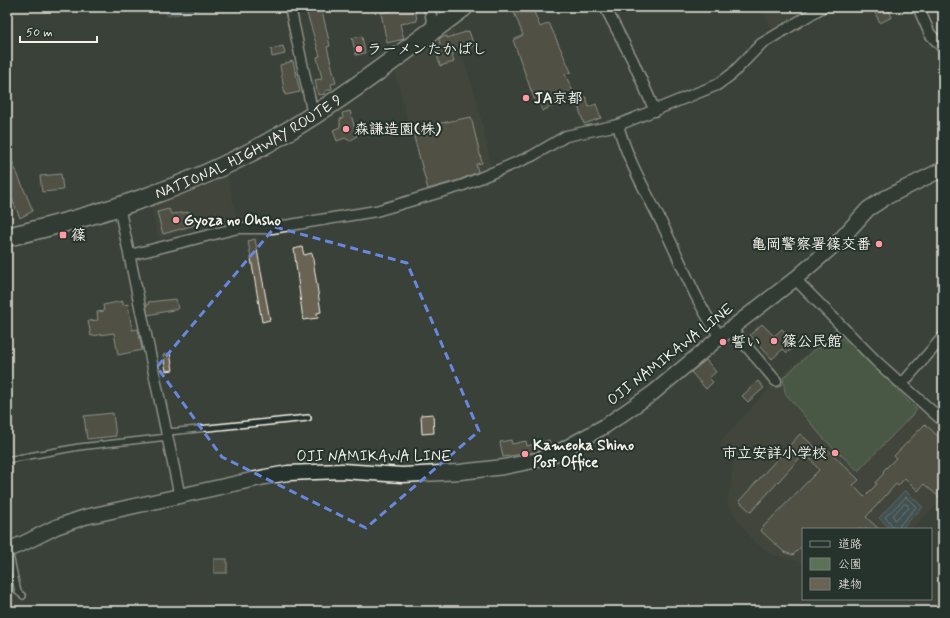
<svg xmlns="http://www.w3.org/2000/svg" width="950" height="618" font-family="Mynerve,'Klee One',sans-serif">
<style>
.built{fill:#484b40}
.green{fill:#5c7256;stroke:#a8b29f}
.water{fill:#4a646f;stroke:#8e9c9f}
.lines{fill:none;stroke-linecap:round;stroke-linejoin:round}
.shore{stroke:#b0b9b8;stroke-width:1}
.building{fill:#6a6353;stroke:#f4f1e8}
.lane-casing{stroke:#f4f1e8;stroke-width:8}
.street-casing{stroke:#f4f1e8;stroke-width:13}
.secondary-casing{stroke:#f4f1e8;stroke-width:17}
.highway-casing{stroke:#f4f1e8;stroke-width:21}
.lane{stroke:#26332d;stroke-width:5}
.street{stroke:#26332d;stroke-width:10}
.secondary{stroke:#26332d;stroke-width:14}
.highway{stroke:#26332d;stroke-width:18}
.marked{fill:none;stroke:#6887de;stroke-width:3;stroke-dasharray:8 5;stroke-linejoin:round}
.poi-dot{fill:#ff9aa2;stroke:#26332d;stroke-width:1.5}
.labels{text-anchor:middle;stroke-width:4;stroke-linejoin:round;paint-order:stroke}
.poi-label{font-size:15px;font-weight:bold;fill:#f4f1e8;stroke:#26332d;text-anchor:start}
.street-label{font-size:15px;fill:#f4f1e8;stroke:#26332d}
</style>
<rect width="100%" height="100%" fill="#3a4138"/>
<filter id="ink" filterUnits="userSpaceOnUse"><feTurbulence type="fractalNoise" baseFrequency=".025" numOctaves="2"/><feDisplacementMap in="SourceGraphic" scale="8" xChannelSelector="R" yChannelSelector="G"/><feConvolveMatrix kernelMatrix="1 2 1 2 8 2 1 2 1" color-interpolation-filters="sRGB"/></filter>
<g filter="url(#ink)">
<g class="built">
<path d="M761,7H808L772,29Z"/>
<path d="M453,28L477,99L492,170L427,193L395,73Z"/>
<path d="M227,174L237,219L196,228L158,239L151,205Z"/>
<path d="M834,328L943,429V500L911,529H803V563L772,555L752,540L727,504L734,461L718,444L776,381Z"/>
</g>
<path class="green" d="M833,332L858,350L917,410L858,471L823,438L785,393L783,378Z"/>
<g class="water">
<path d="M162,7H200L196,11L168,16Z"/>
<path d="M905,490L923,507L901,529H891L879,518Z"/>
</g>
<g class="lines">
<g class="shore">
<path d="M904,504H907L909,508L895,520L893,516Z"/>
<path d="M893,529L892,525L885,517L906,497L916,507L900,525L899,529"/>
</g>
</g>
<g class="building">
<path d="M305,7H321L327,32L330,46L327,47L336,83L331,84L332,89L325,91V94L318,95L315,80L322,79L317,57L320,56Z"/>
<path d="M399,7H415L417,21L400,24L404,39L387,43L381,13L400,9Z"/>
<path d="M512,7H532L540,27L549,23L571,72L565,74L575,96L542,111L539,103L536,104L513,40L523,35Z"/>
<path d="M887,7L892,17L880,23L875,13Z"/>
<path d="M469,31L474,46L452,54L454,62L440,66L435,46L440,45L439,38L447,36V38Z"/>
<path d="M362,36L365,53L356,55L352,38Z"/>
<path d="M283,46L285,54L272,57L271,49Z"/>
<path d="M293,61L300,92L285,95L280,65Z"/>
<path d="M586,97L589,107L596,104L601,118L584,124L576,100Z"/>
<path d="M350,111L357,136L350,141L345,138L337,141L333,130L340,127V119L343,118L342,113Z"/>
<path d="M471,117L482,163L476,164L478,172L459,180L428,189L412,129Z"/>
<path d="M7,149L33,211L20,218L7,187Z"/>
<path d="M61,174L63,190L42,192L40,176Z"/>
<path d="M169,209L171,214L190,212L194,225L163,234L157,212Z"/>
<path d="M255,239L270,320L262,322L248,241Z"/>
<path d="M302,247L304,255L312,253L321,312L317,313L318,318L303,320L294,249Z"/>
<path d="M176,299L178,309L148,315L146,305L149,304L148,302Z"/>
<path d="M123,301V305L128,304L132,330L138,329L142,350L118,355L114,333L91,336L88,321L98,320L97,312L104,311L103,305Z"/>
<path d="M762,324L774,336L782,329L796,345L787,353L783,349L772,359L750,335Z"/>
<path d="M170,353L173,370L166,371L163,355Z"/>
<path d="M706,360L716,372L709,378L713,382L706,389L691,372Z"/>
<path d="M758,381L764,388L748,402L742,396Z"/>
<path d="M113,413L116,436L87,439L84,416Z"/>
<path d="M433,414L434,433L422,434L421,415Z"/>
<path d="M925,424L943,441V493L939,497L924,484L918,491L905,478L898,486L896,484L866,517L879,529H803V545L793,555L784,552L760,530L819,470L805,452L751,512L739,501L800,434L821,452L825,447L859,480L853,485L864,497L877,484L875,483L884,473L883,471L896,458L894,456Z"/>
<path d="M511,440L512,444L526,441L527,446L549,440L551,446L536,452L503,457L500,442Z"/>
<rect x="214" y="559" width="13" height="14"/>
</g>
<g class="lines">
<g class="lane-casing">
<g id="lane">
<path d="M168,432L308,418"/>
<path d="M7,460L79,447L168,437"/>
<path d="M9,550L18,592L23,596"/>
</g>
</g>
<g class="street-casing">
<g id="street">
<path d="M290,7L313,115"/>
<path d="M429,7L434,29"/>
<path d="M605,7L632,59L655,111"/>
<path d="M918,7L930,34L943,48"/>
<path d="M618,125C628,163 650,198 667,234C685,271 696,302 720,337"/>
<path d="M119,206L180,497"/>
<path d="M130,255L238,228H272L376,211L461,186L532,156L566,136L618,125L717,85L732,74L761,44L823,7"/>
<path d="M795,279L877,362L943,421"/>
<path d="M731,328L776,381"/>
<path d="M902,384L943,337"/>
</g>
</g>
<g class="secondary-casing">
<path id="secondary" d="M7,550L24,543L56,527L85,517L265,477L288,473L342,471L402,475L460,472L504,467L538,460L555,454L605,426L653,393L720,337L795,279L840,240L868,209L885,198L943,169"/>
</g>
<g class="highway-casing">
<g id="highway">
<path id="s1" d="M7,237C101,215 195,186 278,137C344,99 403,52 464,7"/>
</g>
</g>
<use href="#lane" class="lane"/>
<use href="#street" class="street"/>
<use href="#secondary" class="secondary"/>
<use href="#highway" class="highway"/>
</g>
</g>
<path d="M0 0H950V618H0ZM275,227L407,263L479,431L366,528L222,457L157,367Z" fill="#3a4138" fill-opacity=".55" fill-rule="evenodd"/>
<path class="marked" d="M275,227L407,263L479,431L366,528L222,457L157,367Z"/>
<g class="poi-dot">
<circle cx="359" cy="49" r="4"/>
<circle cx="526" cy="98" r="4"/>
<circle cx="346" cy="129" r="4"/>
<circle cx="176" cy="220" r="4"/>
<rect x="59" y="231" width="8" height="8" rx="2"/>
<circle cx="879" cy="244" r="4"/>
<circle cx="774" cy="341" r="4"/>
<circle cx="723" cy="342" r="4"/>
<circle cx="835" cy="453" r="4"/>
<circle cx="525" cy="454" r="4"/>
</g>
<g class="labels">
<g class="poi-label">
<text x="367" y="54">ラーメンたかばし</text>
<text x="534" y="103">JA京都</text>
<text x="354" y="134">森謙造園(株)</text>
<text x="184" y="225">Gyoza no Ohsho</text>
<text x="71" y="240">篠</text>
<text x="871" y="249" text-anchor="end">亀岡警察署篠交番</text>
<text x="782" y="346">篠公民館</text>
<text x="731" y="347">誓い</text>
<text x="533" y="450">Kameoka Shino<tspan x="533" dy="17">Post Office</tspan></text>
<text x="827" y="458" text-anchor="end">市立安詳小学校</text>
</g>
<g class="street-label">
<text dy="5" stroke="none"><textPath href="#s1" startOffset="259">NATIONAL HIGHWAY ROUTE 9</textPath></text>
<text transform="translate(670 354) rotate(-38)" y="5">OJI NAMIKAWA LINE</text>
<text x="374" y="461">OJI NAMIKAWA LINE</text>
</g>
</g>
<rect width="950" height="618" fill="none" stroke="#26332d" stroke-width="24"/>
<rect x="12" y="12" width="926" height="594" fill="none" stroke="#f4f1e8" stroke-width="1.5" filter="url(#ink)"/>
<rect x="802" y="528" width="130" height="72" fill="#26332d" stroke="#787f78"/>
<rect x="810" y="541" width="20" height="6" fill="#26332d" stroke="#787f78"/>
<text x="838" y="548" font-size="12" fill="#f4f1e8">道路</text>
<rect x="810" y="558" width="20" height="12" fill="#5c7256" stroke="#787f78"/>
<text x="838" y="568" font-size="12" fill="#f4f1e8">公園</text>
<rect x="810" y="578" width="20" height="12" fill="#6a6353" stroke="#787f78"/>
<text x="838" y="588" font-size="12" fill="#f4f1e8">建物</text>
<path d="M20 36v6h77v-6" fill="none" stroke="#f4f1e8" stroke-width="2"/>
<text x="26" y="36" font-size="12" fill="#f4f1e8" stroke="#26332d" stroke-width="3" paint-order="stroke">50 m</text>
</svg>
